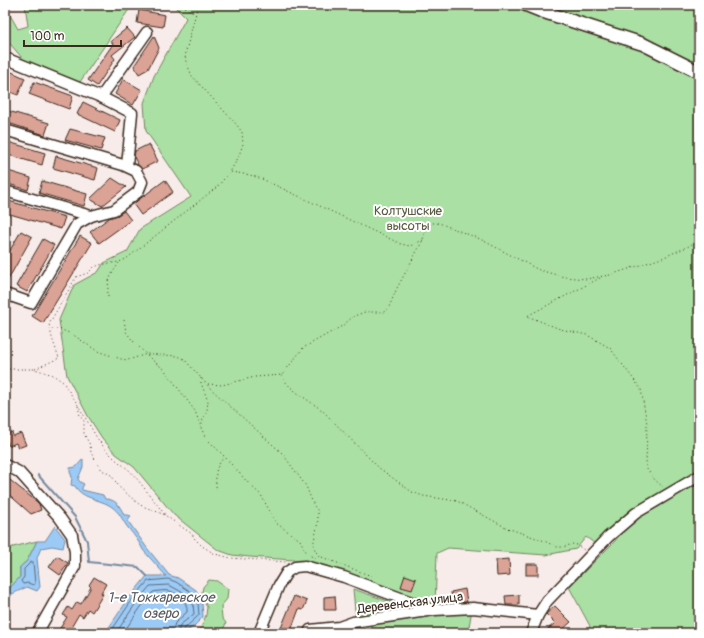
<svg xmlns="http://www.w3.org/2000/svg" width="704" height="638" font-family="Pangolin,sans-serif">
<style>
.green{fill:#aae0a3;stroke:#728560}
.water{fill:#9bcaf6;stroke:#758aa0}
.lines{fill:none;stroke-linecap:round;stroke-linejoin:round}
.shore{stroke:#616a74;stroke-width:1}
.stream{stroke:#758aa0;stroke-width:2}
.building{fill:#dba296;stroke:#3b2a1e}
.minor-casing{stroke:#3b2a1e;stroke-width:13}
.major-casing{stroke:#3b2a1e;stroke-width:15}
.path{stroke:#3b2a1e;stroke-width:1;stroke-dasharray:1 3;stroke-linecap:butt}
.minor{stroke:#fff;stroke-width:10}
.major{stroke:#fff;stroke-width:12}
.labels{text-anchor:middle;stroke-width:4;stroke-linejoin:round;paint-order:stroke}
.park-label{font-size:13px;fill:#57583f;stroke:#fff}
.street-label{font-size:13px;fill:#3b2a1e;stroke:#fff}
.water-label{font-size:14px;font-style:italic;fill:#585a5f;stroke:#fff}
</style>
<rect width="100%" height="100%" fill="#f8ecea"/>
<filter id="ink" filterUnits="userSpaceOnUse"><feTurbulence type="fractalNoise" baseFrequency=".025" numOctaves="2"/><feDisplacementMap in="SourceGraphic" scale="8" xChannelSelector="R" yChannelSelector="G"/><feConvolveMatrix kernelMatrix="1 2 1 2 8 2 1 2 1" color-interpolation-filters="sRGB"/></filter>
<g filter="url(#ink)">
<g class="green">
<path d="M25,5H132L80,82L23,59L5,38V6L18,29L28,26Z"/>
<path d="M173,5H699V471L648,510L699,484V633H587L590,626L569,587L615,541L633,516L645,514L647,503L626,517L594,543L586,537L576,549L546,555L448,548L437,553L435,605L308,561L250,557L232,555L218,550L174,515L134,467L116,454L102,438L88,416L67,376L59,320L74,285L98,272L104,263L127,252L140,229L191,197L146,131L144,103L154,76L186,18Z"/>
<path d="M37,541L27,561L20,567V577L5,593V549Z"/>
<path d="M209,580L217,581L228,589L227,599L221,606L222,618L226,623L223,630L216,633H199L206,615L207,607L201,597L203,587Z"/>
<path d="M353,589L432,616L472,609L468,633H357Z"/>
</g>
<g class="water">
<path d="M83,459V467L78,479L80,482L84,484L82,488V490L103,495L105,499C116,499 120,506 124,515H128L131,516L128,521L147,548L169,575L178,578L196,590L202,602L203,617L194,626L185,633H105L129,598L147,576H166L143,550C140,543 134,535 129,529C122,521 121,512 109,505C98,499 81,498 75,486L71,485L72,477L70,472V468L76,467Z"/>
<path d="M55,526L65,539L63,548L52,546L41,548L37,558L40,587L37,591L27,587L12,594L5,605V593L20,577V567L27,561L37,541H45Z"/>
</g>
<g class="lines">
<g class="shore">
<path d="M33,562L35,584L33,585L28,583L23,584L21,581L24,577V569L30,563Z"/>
<path d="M110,633L132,600L148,581L168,579L176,582L193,593L198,603L199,615L184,629L183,633"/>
<path d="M116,633L136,603L150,586L169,585L189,596L193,604L194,614L180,625L178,633"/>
<path d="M123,633L141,607L153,592C158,591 165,590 170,591C179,594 188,602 187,612L175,623L172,633"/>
</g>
<path class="stream" d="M38,475L75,517L87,541L89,562L138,567L147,576"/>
</g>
<g class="building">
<path d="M139,10L165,15L163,27L137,23Z"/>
<path d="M127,28L135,37L112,55L115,59L97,86L88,80L113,44L111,41Z"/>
<path d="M154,36L159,48L148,69L139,74L134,66Z"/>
<path d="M5,69L25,78L18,95L5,90Z"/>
<path d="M123,79L142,90L133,105L115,94Z"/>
<path d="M34,82L73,96L69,109L29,94Z"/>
<path d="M83,102L120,120L115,132L77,114Z"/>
<path d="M5,110L49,123L45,135L5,122Z"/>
<path d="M70,129L105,138L101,150L65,140Z"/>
<path d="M5,141L45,153L42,165L5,154Z"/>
<path d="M149,144L158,161L142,169L138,165L134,157L135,151Z"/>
<path d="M56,156L98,168L95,180L53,168Z"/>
<path d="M5,170L31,178L28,190L5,183Z"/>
<path d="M112,178L126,187L102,206L90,199Z"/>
<path d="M165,180L173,192L141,215L133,204Z"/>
<path d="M42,181L87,194L84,206L39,193Z"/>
<path d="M5,200L65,217L61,229L10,214V215L5,214Z"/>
<path d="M124,211L131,220L99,243L90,232L109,218L118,215Z"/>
<path d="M21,231L32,237L5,285V259Z"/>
<path d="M80,236L92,243L43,323L32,316Z"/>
<path d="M43,239L54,245L27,292L16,286Z"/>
<path d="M12,432L13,436L21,433L26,445L18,448L16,443L9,446L7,441L5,442V435Z"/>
<path d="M5,476L36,501L39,504L41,510L31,514L5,491Z"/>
<path d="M57,556L68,563L60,575L49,567Z"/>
<path d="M509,559L510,575L497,576L496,560Z"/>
<rect x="526" y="564" width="12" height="11"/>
<path d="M405,575L416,579L412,590L401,587Z"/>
<path d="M94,577L106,584L101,593L103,594L99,601L92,612L88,609L83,617L79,614L72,626L74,628L71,633H57L67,617L63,615L68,607L72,610L77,602L81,604L91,587L89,585Z"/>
<path d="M465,589L467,602L452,603L451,592Z"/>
<path d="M519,595V605H506L505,596Z"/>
<path d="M294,596L307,601L303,610L299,609L290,633H279Z"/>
<path d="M335,596L336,610H324V597Z"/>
<path d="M555,606L571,622L562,630L565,633H551L548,629L555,623L546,614Z"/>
</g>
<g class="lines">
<g class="minor-casing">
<g id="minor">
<path d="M5,58L101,97L132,113L127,166"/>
<path d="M101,97L147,32"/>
<path d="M5,130L123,165L136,171L142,182L138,192L114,210L91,216L5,191"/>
<path d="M5,294L31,303L77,224L91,216"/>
<path d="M5,465L19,472L60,518L72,535L75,552V566L37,633"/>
<path d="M310,630L339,627L353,622L434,610L473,608L538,615"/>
<path d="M259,633L279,585L287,572L295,567L305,566L344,577L433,610"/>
<path d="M531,633L538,615L547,601L608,537L636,513L699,476"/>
</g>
</g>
<g class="major-casing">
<path id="major" d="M526,5L541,11L643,44L699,72"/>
</g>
<g class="path">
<path d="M182,5L196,15"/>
<path d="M231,172L250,175L262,179L401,244L410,246L423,240"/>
<path d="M600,278L527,316L560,329L587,335L610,348L641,389L647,424L646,468L655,480L663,487"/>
<path d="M108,297C107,281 110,276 119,263"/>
<path d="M124,320L126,332L134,342L152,360L164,369L195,411L201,427"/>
<path d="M52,329H59L72,334L97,351L121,359L128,360L147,354L178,356L184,359L211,389L282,453L306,486L314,506L318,511C318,516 318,522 317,527C315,540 310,545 319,556L374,577"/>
<path d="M5,368L9,369H35L53,375L63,382L78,405L97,438L106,450L115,459L129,470L138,480L166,516L192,534L195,539L202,546L215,554L231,558L287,562"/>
<path d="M35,369L59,358L52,338L49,324L76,277L88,273L93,268L99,265L119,262L126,259L217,187L230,172L238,158L243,144L242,132L236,124L192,76L185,59L186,51L198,5"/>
<path d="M282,375C286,389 313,402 324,412L379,468L412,492L423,496L457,501L507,528L542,540L557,547H563L573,544L577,545L584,550"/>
<path d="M201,378V383L208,401L207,410L203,419L201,428L206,438L224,456L250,485L261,495L276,523L300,540L308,555L314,557L315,560"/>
<path d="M208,384L222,385L255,377L282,375L303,348L342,326L354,316L365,312H384L389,307L397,288L423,240L425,230L428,225L433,223H439L480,239L539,270L564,277L586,279L610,275L662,258L689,246L699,239"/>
<path d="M78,406L80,416L84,421V434L90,445L91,453L102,470L111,475L120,488L140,505L165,515"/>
<path d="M216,491C217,475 212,472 224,457"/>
</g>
<use href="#minor" class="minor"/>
<use href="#major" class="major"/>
</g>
</g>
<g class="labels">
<g class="park-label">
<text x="408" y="215">Колтушские<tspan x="408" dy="15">высоты</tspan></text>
</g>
<g class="street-label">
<text transform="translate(410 602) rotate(-7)" y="5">Деревенская улица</text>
</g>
<g class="water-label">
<text x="161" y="602">1-е Токкаревское<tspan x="161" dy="16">озеро</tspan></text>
</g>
</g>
<rect width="704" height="638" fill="none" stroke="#fff" stroke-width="20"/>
<rect x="10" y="10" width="684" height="618" fill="none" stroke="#3b2a1e" stroke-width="1.5" filter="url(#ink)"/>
<path d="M24 40v6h97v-6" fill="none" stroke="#3b2a1e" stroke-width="2"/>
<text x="30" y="40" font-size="12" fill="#3b2a1e" stroke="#ffffff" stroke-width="3" paint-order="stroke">100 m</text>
</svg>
